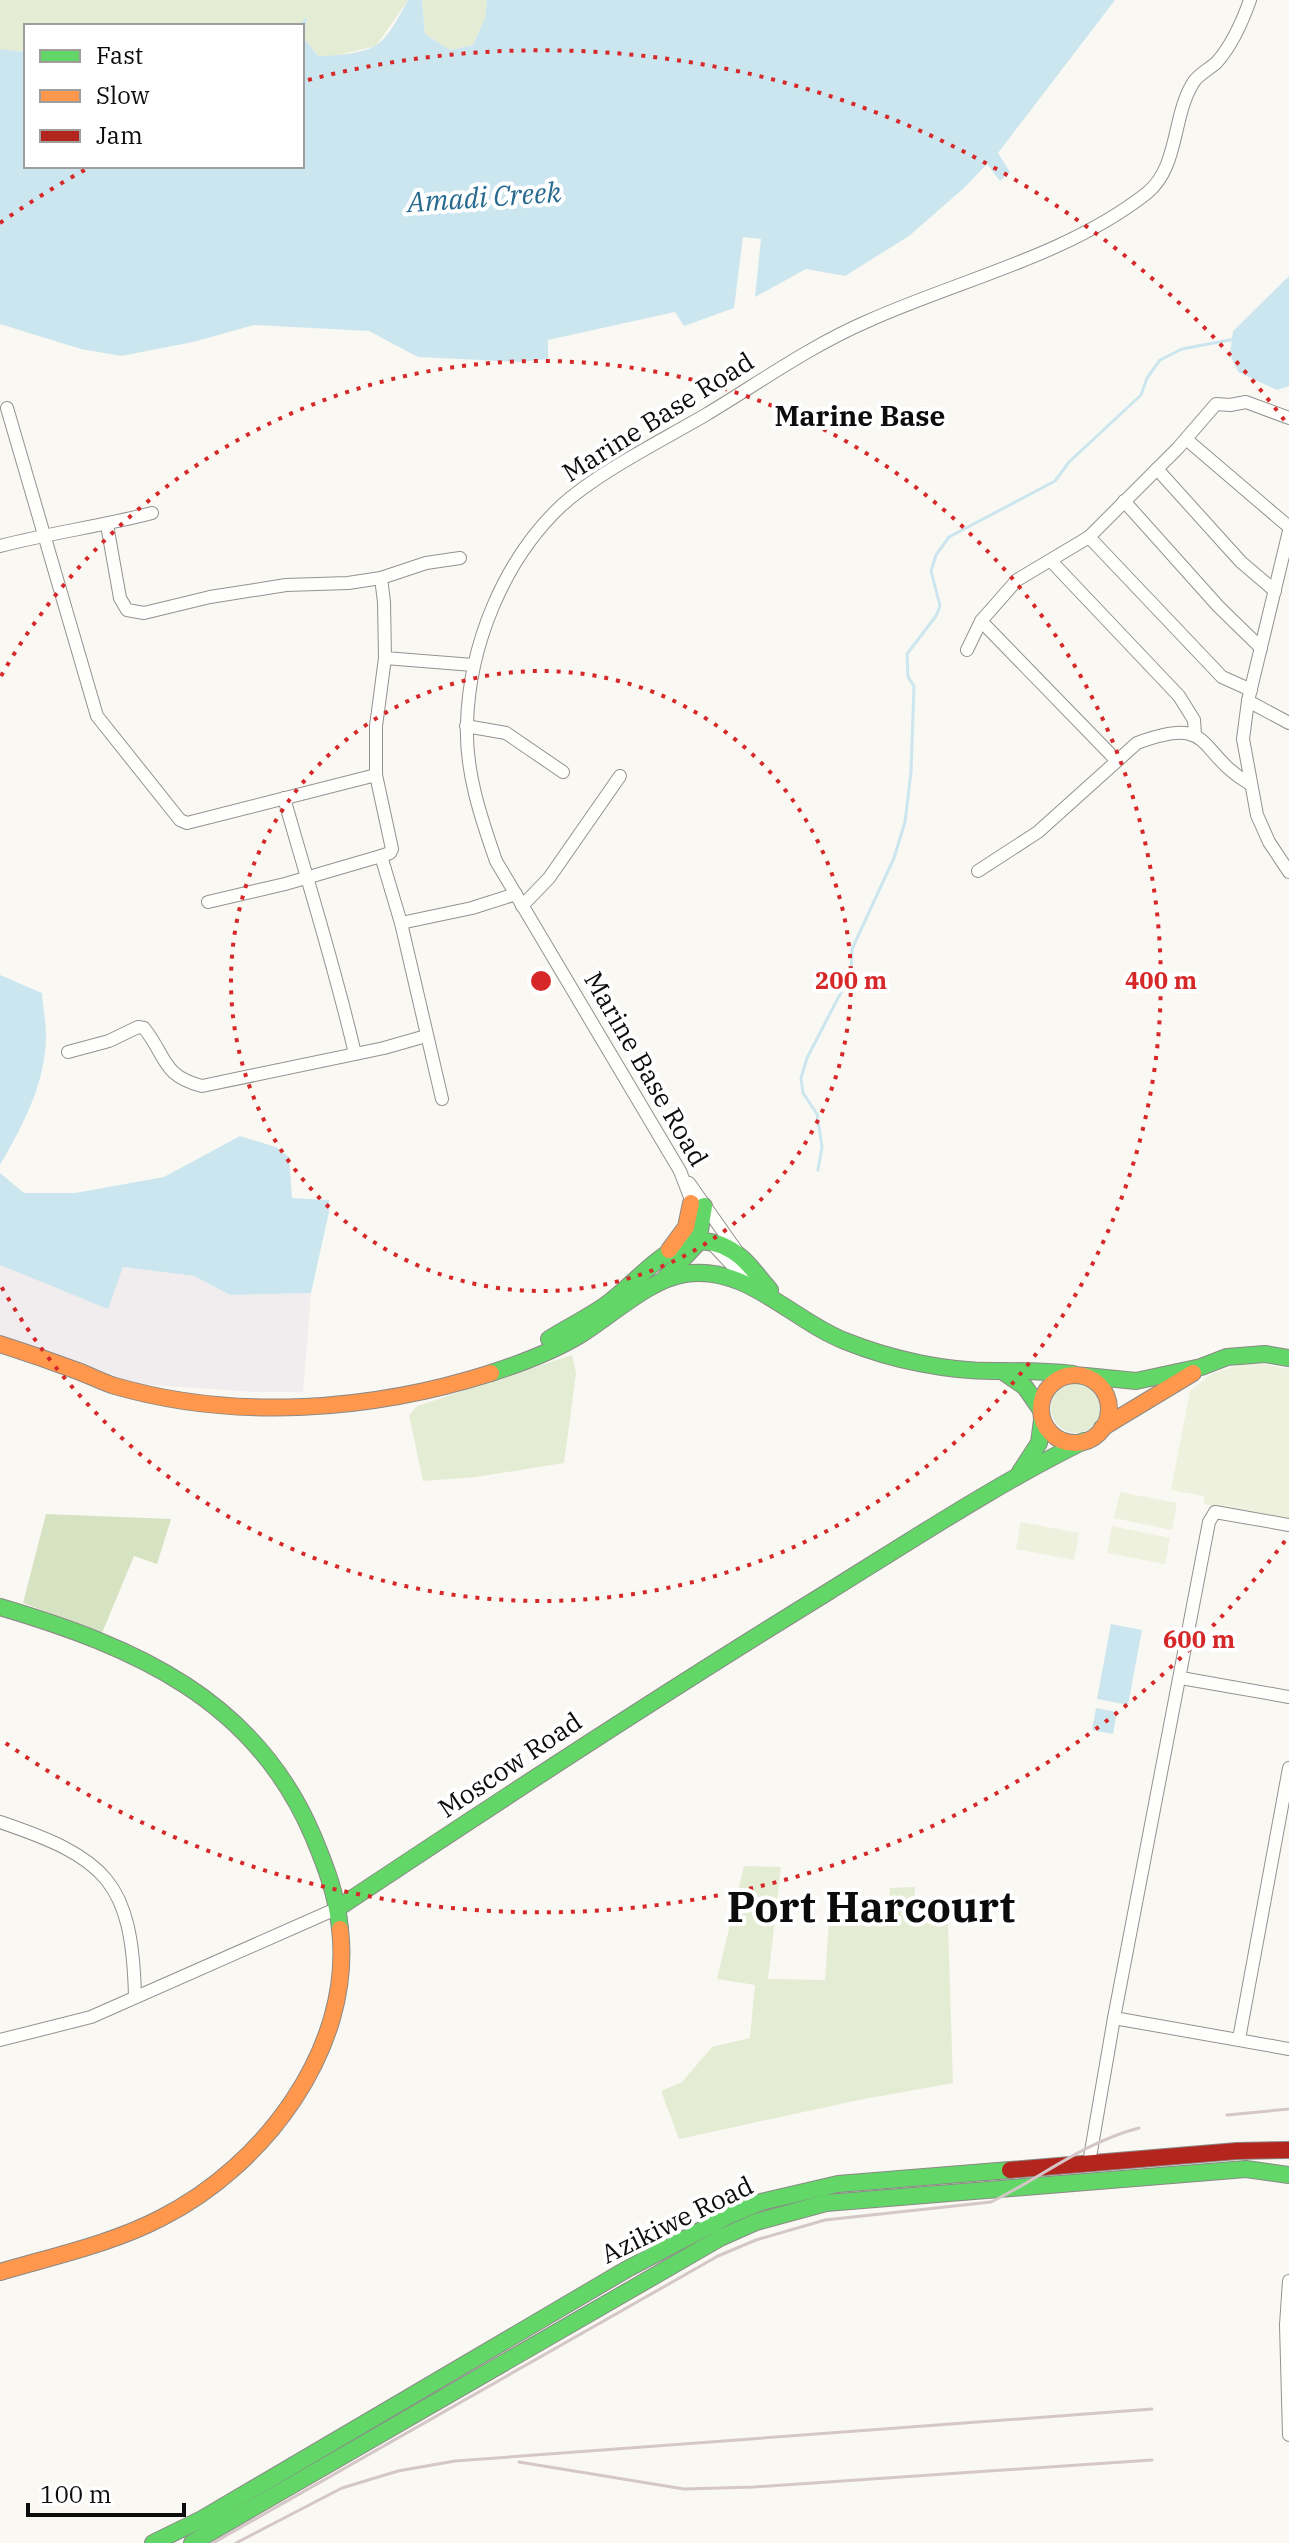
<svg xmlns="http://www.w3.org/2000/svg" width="1289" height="2543" font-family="'IBM Plex Serif',serif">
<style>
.industrial{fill:#f1ecee}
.green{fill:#e5ecd4}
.forest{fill:#d6e3c3}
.pitch{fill:#edf1dd}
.water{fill:#cce6ef}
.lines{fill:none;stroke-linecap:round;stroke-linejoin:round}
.stream{stroke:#cce6ef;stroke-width:3}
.street-casing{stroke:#939290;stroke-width:14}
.fast-casing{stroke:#8a8986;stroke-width:18}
.slow-casing{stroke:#8a8986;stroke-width:18}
.jam-casing{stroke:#8a8986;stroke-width:18}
.street{stroke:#fefefd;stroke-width:12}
.fast{stroke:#63d668;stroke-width:16}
.slow{stroke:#ff974d;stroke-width:16}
.jam{stroke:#b3261e;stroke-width:16}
.rail{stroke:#d5c7c8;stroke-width:3}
.ring{fill:none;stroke:#d62828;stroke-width:4;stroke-dasharray:4 8}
.labels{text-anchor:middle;stroke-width:8;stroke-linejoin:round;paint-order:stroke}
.street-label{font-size:26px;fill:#0c0c0c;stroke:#fff}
.water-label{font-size:28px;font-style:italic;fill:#25698f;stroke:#fff}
.neighbourhood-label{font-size:28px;font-weight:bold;fill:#0c0c0c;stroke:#fff}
.town-label{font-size:42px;font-weight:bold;fill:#0c0c0c;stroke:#fff}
.centre{fill:#d62828;stroke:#fff;stroke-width:4}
.ring-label{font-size:24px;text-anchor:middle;font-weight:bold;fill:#d62828;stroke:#fff;stroke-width:8;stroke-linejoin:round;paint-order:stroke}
</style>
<rect width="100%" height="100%" fill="#faf8f2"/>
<path class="industrial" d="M0,1265L107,1308L123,1267L194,1276L230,1295L311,1293L303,1392H257L137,1384L0,1334Z"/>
<g class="green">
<path d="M0,0H408L376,46L335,56H318L304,38L306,17L298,26H26V52L0,49Z"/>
<path d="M422,0H487L485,18L473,45L450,50L425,34Z"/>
<path d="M572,1355L576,1373L564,1463L476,1477L423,1481L409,1415L417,1406Z"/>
<circle cx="1076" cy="1408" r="25"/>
<path d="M744,1866L781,1867L768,1979L825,1980L829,1920L888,1919L890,1888L915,1887L914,1923L948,1924L953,2083L859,2100L679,2139L661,2091L682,2082L712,2047L750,2038L755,1985L717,1979Z"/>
</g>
<path class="forest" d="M46,1514L171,1519L157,1564L134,1556L102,1633L23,1603Z"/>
<g class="pitch">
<path d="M1243,1364H1264L1289,1369V1520L1204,1504V1496L1171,1490L1190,1391L1213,1373Z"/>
<path d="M1120,1492L1177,1503L1172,1530L1114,1518Z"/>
<path d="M1021,1522L1079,1533L1074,1560L1016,1549Z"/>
<path d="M1112,1526L1170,1538L1165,1564L1107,1553Z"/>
</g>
<g class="water">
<path d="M408,0H422L425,34L450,50L473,45L485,18L487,0H1115L998,153L1010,172L1000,181L987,164L964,188L909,236L845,276L806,269L755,297L761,239L743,237L734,308L684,326L675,312L548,340V359L519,362L418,357L369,331L254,325L193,342L121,356L81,349L0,324V49L26,52V166H302V26H298L307,16L304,38L318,56C335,56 360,54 375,46C389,38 400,14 408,0Z"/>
<path d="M1289,276V386L1277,390L1238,372L1230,354L1233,331Z"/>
<path d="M0,975L42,993C43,1008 46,1023 46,1037C45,1085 23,1125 0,1165Z"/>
<path d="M240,1136L276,1147L289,1157L292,1198L329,1200V1212L311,1293L230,1295L194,1276L123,1267L108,1309L0,1265V1173L24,1193H75L164,1177Z"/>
<path d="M1111,1624L1142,1630L1128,1705L1097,1699Z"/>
<path d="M1096,1708L1117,1712L1113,1734L1092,1730Z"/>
</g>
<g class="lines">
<path class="stream" d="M818,1170L822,1147L817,1114L803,1093L801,1078L807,1058L851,973L852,949L894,858L905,822L911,772L914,686L908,677L907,654L936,616L940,606L931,571L936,555L949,537L1055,481L1069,462L1141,395L1147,378L1160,360L1182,349L1235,339"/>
<g class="street-casing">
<g id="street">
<path d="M7,408L97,716L180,820L187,823L376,775L392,849L390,853L381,856"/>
<path d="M1186,439L1289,527"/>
<path d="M1157,469L1241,562L1275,591"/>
<path d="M1124,501L1218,606L1261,648"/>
<path d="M107,525L120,598L127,610L144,613L210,597L286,585L348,583L381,578L384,602L385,658L473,665"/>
<path d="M1289,531L1248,701L1243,739L1257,815L1269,842L1289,872"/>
<path d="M1089,537L1222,677L1251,690"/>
<path d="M0,546C50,533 102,526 152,513"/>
<path d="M1051,561L1179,696L1194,720L1195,735"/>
<path d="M381,578L426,563L460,558"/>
<path d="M981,621L1117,761"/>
<path d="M967,650L981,621L1017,580L1089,537L1178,448L1216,404L1230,405L1246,402L1289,418"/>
<path d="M1248,701L1289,723"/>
<path d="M466,726L506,733L563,772"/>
<path d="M376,775V726L385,658"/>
<path d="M284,798C308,883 335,967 355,1054"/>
<path d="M978,871L1038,832L1137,743C1215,714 1195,752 1250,784"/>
<path d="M208,902L285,884L381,856L401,923L472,908L516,894"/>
<path d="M522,906L549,878L620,776"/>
<path d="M401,923L442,1099"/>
<path d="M68,1052L109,1041L138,1027L144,1028C167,1057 162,1076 202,1086L384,1048L426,1036"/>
<path d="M689,1183L736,1250"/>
<path d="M695,1210L680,1171L496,861C481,818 465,771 467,724C469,646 503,561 561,506C598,472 663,440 707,414C760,382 812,345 868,321C959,280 1067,256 1147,193C1179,167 1172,117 1193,83C1198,74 1210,69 1217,62C1231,46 1243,20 1250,0"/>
<path d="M715,1247L746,1280"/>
<path d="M1181,1678L1289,1697"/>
<path d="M0,1822C106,1858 132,1881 135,1996"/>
<path d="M1114,2018L1289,2049"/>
<path d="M1239,2039L1289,1768"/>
<path d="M0,2040L91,2017L338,1908"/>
<path d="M1089,2163L1114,2018L1209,1522L1215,1512L1289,1525"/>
<path d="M1289,2281L1286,2325L1289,2435"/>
</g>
</g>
<g class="fast-casing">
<g id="fast">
<path d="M666,1277L698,1243L704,1206"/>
<path d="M549,1339C568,1327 589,1317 607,1304C647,1275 687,1211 742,1258C752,1267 761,1280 770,1290"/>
<path d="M1002,1371L1025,1387L1041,1410"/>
<path d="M491,1373C522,1363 552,1352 580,1335C611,1316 650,1279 685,1274C746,1264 793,1321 845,1341C892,1360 949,1372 1000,1371C1027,1371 1046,1371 1073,1374"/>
<path d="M1086,1376L1136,1381L1201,1367L1227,1357L1265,1354L1289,1358"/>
<path d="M1020,1472L1039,1443L1042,1420"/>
<path d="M0,1607C135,1647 255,1699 313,1836C326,1867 337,1896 340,1929"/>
<path d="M338,1908C500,1800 662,1694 828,1592C912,1540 995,1485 1084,1441"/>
<path d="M153,2543L202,2519L629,2268L730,2215L761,2202L838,2184L1010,2170"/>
<path d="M192,2543L720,2238L756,2222L826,2203L1246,2169L1289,2175"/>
</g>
</g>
<g class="slow-casing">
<g id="slow">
<path d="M669,1250L686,1227L691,1203"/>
<path d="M0,1344C25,1352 51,1361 75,1370C89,1375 102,1382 115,1386C236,1421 372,1411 491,1373"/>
<circle cx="1075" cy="1409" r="34"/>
<path d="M1102,1428L1193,1373"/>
<path d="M0,2272C54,2256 111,2244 161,2218C263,2167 354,2048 340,1929"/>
</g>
</g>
<g class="jam-casing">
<path id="jam" d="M1010,2170L1237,2151L1289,2150"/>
</g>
<use href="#street" class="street"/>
<use href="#fast" class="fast"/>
<use href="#slow" class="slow"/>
<use href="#jam" class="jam"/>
<g class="rail">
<path d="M1227,2115L1289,2109"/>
<path d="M519,2462L684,2489L754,2487L1152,2460"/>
<path d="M213,2543L718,2256L756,2240L825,2220L991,2202C1041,2178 1084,2142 1139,2128"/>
<path d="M236,2543L342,2488L398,2471L455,2461L1152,2409"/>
</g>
</g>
<g class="ring">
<circle cx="541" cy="981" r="310"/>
<path d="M1 676A620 620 0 1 1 1 1286"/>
<path d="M1285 1541A931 931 0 0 1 0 1739M0 223A931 931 0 0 1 90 167M308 80A931 931 0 0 1 1285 421"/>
</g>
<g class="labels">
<g class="street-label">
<text transform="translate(658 417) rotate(-32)" y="9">Marine Base Road</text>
<text transform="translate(646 1069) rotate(60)" y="9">Marine Base Road</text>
<text transform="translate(510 1765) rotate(-34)" y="9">Moscow Road</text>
<text transform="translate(677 2220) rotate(-26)" y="9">Azikiwe Road</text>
</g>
<g class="water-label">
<text transform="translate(484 197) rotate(-4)" y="10">Amadi Creek</text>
</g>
<g class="neighbourhood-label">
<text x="860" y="426">Marine Base</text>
</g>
<g class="town-label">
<text x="871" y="1922">Port Harcourt</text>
</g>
</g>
<circle cx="541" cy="981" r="12" class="centre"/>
<g class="ring-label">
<text x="851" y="989">200 m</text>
<text x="1161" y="989">400 m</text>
<text x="1199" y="1648">600 m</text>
</g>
<rect x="24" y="24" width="280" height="144" fill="#ffffff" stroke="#9e9e9e" stroke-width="2"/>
<rect x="40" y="50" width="40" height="12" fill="#63d668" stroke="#9e9e9e" stroke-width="2"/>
<text x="96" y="64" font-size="24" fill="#0c0c0c">Fast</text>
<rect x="40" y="90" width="40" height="12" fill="#ff974d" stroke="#9e9e9e" stroke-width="2"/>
<text x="96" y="104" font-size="24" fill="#0c0c0c">Slow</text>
<rect x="40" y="130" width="40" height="12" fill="#b3261e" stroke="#9e9e9e" stroke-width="2"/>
<text x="96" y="144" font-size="24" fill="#0c0c0c">Jam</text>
<path d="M28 2503v12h156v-12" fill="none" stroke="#0c0c0c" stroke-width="4"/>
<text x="40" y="2503" font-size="24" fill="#0c0c0c" stroke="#ffffff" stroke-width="6" paint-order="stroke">100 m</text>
</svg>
